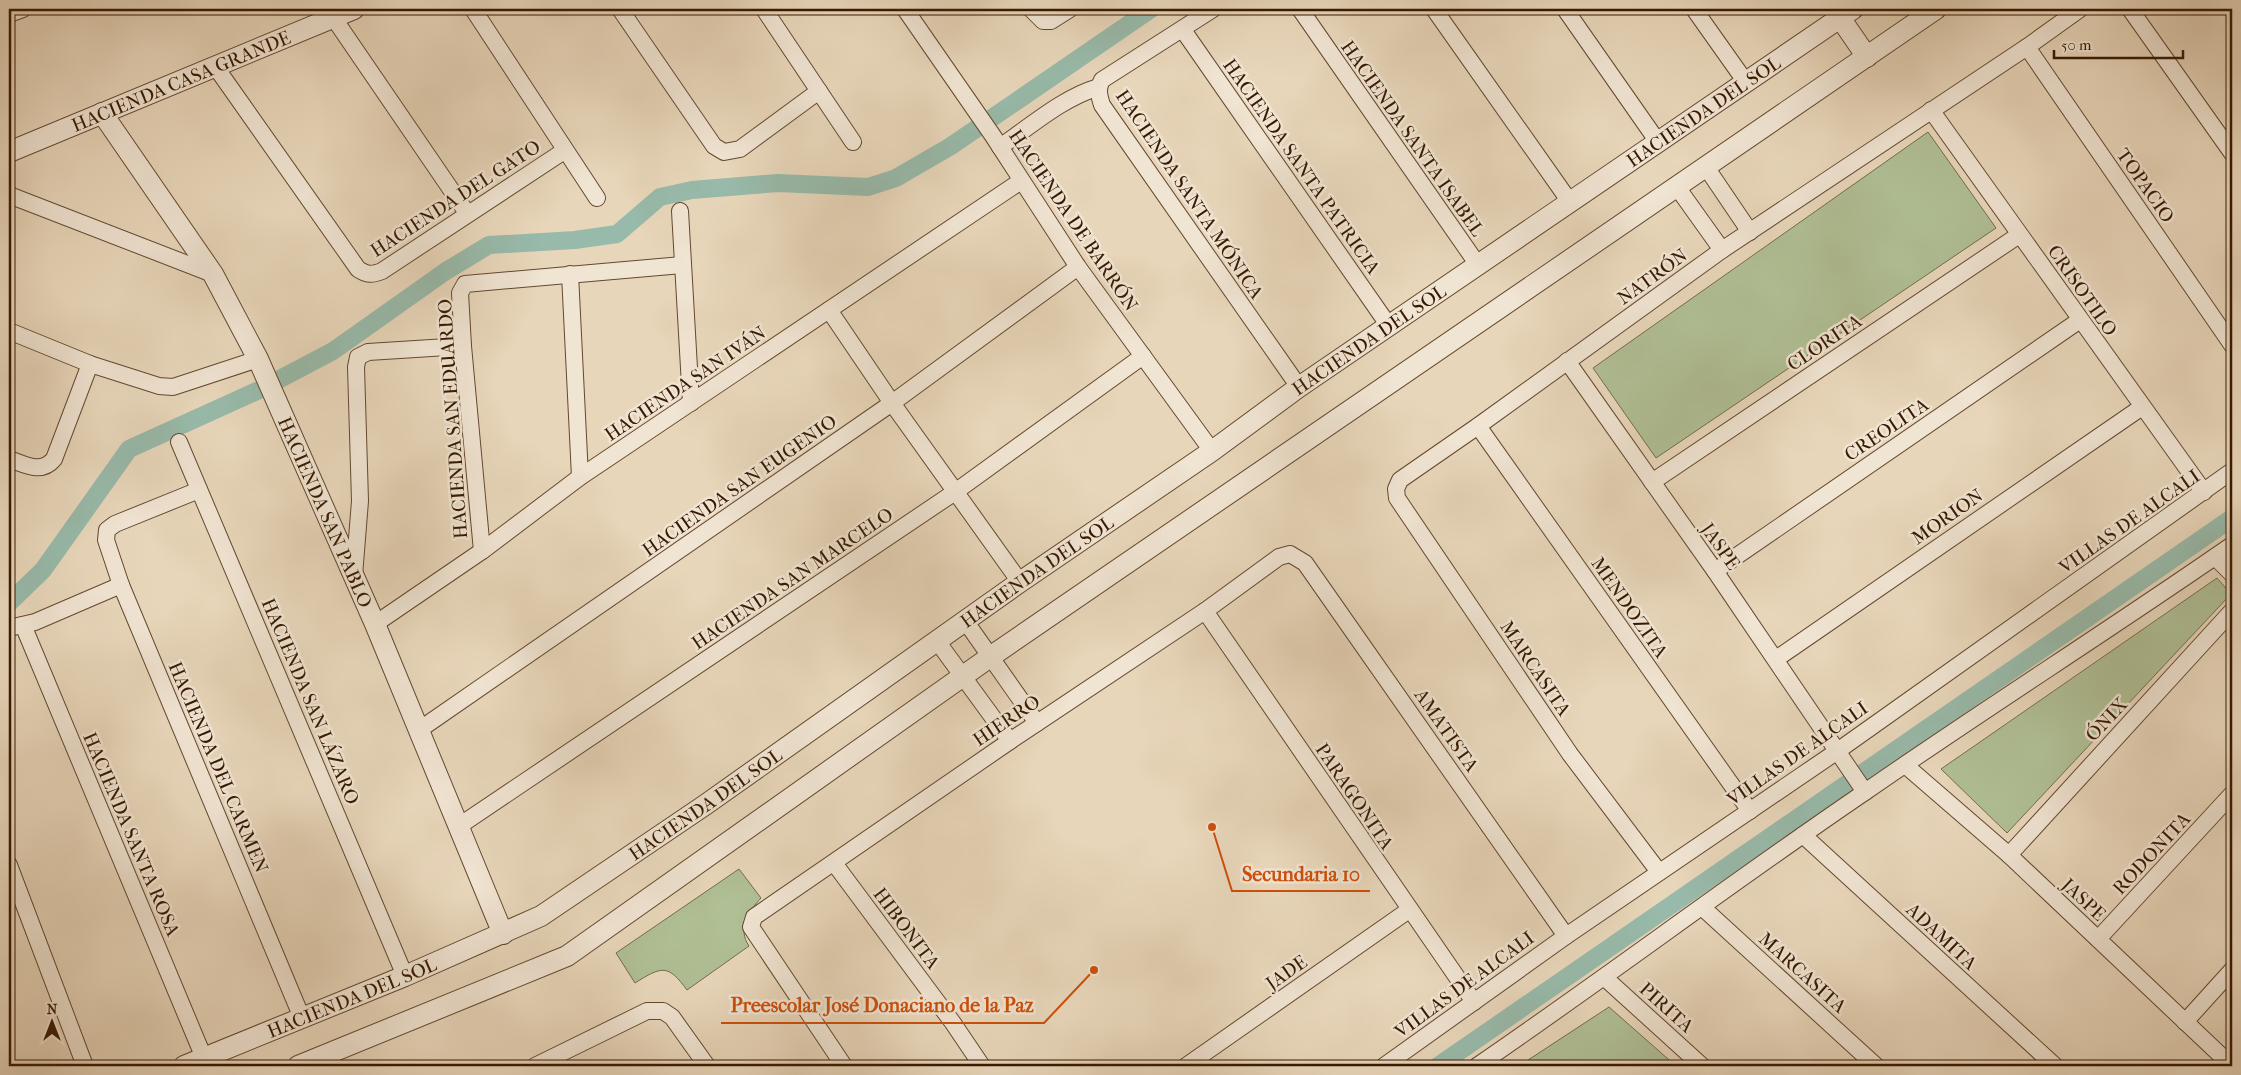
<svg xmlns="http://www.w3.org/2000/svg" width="2241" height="1075" font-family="'IM FELL French Canon',serif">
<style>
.green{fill:#b0bf95;stroke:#746c4c}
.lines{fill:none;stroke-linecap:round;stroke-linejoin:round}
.canal{stroke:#98baaa;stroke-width:18}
.minor-casing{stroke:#634830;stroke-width:18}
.tertiary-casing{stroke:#634830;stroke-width:22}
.minor{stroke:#f0e4d2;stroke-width:16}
.tertiary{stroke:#f0e4d2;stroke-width:20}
.labels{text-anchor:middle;stroke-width:5;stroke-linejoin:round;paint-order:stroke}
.street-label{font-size:19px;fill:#371902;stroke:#f0e4d2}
.leader{fill:none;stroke:#cd4f0a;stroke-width:2}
.callout-dot{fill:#cd4f0a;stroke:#f0e4d2;stroke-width:2}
.callout-label{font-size:20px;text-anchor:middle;font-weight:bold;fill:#cd4f0a;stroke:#f0e4d2;stroke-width:5;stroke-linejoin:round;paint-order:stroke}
</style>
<rect width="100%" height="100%" fill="#e8d6ba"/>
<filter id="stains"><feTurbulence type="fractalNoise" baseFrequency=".004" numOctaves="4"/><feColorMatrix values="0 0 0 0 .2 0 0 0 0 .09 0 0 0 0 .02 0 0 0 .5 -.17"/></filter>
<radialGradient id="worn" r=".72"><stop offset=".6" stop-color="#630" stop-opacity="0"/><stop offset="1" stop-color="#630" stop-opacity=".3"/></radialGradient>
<g class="green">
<path d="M1928,132L1996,228L1656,458L1593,368Z"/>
<path d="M2217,578L2231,594L2007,833L1941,769Z"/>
<path d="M739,869L761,898C749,911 737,929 749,946L687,990C668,964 662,966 635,983L616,953Z"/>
<path d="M1609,1007L1676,1066H1519Z"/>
</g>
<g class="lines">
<g class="canal">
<path d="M9,603L43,570L129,449L259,390L333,351L446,271L489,245L575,240L617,234L660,197L692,190L778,183L868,187L896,178L951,146L1151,9"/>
<path d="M1438,1066L2232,518"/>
</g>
<g class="minor-casing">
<g id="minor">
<path d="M473,9L597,198"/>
<path d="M620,9L714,146L724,152L740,149L819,91"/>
<path d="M764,9L853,142"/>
<path d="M905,9L993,136L1078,267L1212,451"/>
<path d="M1031,9L1043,21H1051L1070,9"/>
<path d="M1213,9L1102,80C1097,90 1099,95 1102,105L1299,387"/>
<path d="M1300,9L1478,265"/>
<path d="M1434,9L1570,202"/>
<path d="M1565,9L1658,142"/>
<path d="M1694,9L1745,81"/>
<path d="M2130,9L2232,153"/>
<path d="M9,14L23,9"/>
<path d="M333,17L467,213"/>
<path d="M1183,30L1389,326"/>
<path d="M2027,47L2232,345"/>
<path d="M215,66L358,269C367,275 372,275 382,271L564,151"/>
<path d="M1931,110L2204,492"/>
<path d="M1000,147C1031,126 1062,98 1099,87"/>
<path d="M1706,167L1750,232"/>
<path d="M1677,187L1722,250"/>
<path d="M9,195L213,274"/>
<path d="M680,211L691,403"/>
<path d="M570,274L580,477"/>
<path d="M829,310L892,403L1020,582"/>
<path d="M9,331L90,364L159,386L173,387L258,359"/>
<path d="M1567,361L1715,571L1865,792"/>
<path d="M1478,426L1750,811"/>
<path d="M179,442L405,976"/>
<path d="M9,459C24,464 41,475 54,459L90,364"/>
<path d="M1652,482L2019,235"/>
<path d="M199,490L115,524L107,530L106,540L121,585L302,1018"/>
<path d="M482,551L463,346L460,293L465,284L682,265"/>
<path d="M2215,557L2232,574"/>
<path d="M1715,571L2080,320"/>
<path d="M354,576L360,501L356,367L358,357L368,352L463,346"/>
<path d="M1205,611L1474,1002"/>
<path d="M966,622L1037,723"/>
<path d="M375,624L482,551L580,477L1021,181"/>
<path d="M23,625L204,1058"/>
<path d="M9,628L35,622L121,585"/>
<path d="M937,641L1010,741"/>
<path d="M1776,659L2142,407"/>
<path d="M419,730L892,403L1078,267"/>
<path d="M1905,765L2009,855L2232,1066"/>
<path d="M459,826L955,492L1143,356"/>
<path d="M1803,835L2055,1066"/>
<path d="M2009,855L2232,611"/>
<path d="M834,863L953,1023L982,1066"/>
<path d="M9,865L85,1066"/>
<path d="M1659,872L1570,754L1397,498L1396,489L1400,480L1478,426L1722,250L2027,47L2080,9"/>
<path d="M1703,908L1876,1066"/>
<path d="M2098,939L2232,794"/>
<path d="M1605,978L1702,1066"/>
<path d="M2185,1022L2232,970"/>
<path d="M535,1066L647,1011H663L672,1017L707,1066"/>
<path d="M844,1066L751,927L754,917L1010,741L1205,611L1279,557L1290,554L1305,563L1566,936"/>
<path d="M1186,1066L1409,910"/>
<path d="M1384,1066L1566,936L1836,752L2232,471"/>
<path d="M1477,1066C1607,977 1734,881 1865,792C1986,708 2111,629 2232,545"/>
</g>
</g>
<g class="tertiary-casing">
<g id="tertiary">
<path d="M1834,9L1867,57"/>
<path id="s1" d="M102,113L213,274L258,359L375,624L503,934"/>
<path id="s2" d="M9,152L354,9"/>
<path id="s3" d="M184,1066L405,976L541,916L705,805L1020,582L1212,451L1299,387L1853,9"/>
<path d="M298,1066L567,956L990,657L1936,9"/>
</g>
</g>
<use href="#minor" class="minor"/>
<use href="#tertiary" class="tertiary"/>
</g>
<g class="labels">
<g class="street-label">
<text dy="7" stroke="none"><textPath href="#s2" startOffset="186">HACIENDA CASA GRANDE</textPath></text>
<text dy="7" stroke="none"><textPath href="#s3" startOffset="1801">HACIENDA DEL SOL</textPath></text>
<text transform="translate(1413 138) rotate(55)" y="7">HACIENDA SANTA ISABEL</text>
<text transform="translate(1302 166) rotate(55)" y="7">HACIENDA SANTA PATRICIA</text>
<text transform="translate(2146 185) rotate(55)" y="7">TOPACIO</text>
<text transform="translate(1190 194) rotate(56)" y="7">HACIENDA SANTA MÓNICA</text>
<text transform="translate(455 198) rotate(-33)" y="7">HACIENDA DEL GATO</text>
<text transform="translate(1074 220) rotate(56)" y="7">HACIENDA DE BARRÓN</text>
<text transform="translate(1652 276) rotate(-36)" y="7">NATRÓN</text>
<text transform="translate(2083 290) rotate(55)" y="7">CRISOTILO</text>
<text dy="7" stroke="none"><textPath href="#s3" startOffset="1396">HACIENDA DEL SOL</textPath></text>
<text transform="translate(1824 342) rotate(-34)" y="7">CLORITA</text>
<text transform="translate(685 383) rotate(-34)" y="7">HACIENDA SAN IVÁN</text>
<text transform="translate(452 419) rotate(-94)" y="7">HACIENDA SAN EDUARDO</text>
<text transform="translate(1886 429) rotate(-34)" y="7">CREOLITA</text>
<text transform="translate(739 485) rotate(-35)" y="7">HACIENDA SAN EUGENIO</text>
<text dy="7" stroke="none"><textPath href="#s1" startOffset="459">HACIENDA SAN PABLO</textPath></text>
<text transform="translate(1947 516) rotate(-35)" y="7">MORION</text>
<text transform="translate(2129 521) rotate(-35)" y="7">VILLAS DE ALCALI</text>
<text transform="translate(1721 546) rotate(55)" y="7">JASPE</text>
<text dy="7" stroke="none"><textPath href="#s3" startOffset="991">HACIENDA DEL SOL</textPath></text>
<text transform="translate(792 578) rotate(-34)" y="7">HACIENDA SAN MARCELO</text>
<text transform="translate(1630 607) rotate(55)" y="7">MENDOZITA</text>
<text transform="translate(1536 668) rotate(56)" y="7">MARCASITA</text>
<text transform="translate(311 701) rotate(67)" y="7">HACIENDA SAN LÁZARO</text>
<text transform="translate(2106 719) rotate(-47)" y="7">ÓNIX</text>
<text transform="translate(1006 720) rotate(-34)" y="7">HIERRO</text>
<text transform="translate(1447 730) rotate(55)" y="7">AMATISTA</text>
<text transform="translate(1797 753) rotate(-35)" y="7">VILLAS DE ALCALI</text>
<text transform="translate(219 767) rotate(67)" y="7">HACIENDA DEL CARMEN</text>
<text transform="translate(1355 796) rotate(56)" y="7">PARAGONITA</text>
<text dy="7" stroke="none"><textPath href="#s3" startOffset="586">HACIENDA DEL SOL</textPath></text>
<text transform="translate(132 834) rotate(67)" y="7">HACIENDA SANTA ROSA</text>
<text transform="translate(2151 853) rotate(-47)" y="7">RODONITA</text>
<text transform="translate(2084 899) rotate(43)" y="7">JASPE</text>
<text transform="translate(907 928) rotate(53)" y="7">HIBONITA</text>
<text transform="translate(1942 936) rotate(43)" y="7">ADAMITA</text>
<text transform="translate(1286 972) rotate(-35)" y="7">JADE</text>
<text transform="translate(1803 972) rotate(42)" y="7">MARCASITA</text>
<text transform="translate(1464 984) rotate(-36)" y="7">VILLAS DE ALCALI</text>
<text dy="7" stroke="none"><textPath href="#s3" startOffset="181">HACIENDA DEL SOL</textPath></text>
<text transform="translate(1667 1007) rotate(42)" y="7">PIRITA</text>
</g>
</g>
<path class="leader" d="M1212 827L1232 891H1370M1094 970L1044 1023H721"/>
<g class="callout-dot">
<circle cx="1212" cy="827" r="5"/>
<circle cx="1094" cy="970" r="5"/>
</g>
<g class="callout-label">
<text x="1301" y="881">Secundaria 10</text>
<text x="882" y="1012">Preescolar José Donaciano de la Paz</text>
</g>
<rect width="2241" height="1075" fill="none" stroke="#e8d6ba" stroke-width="30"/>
<rect x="10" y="10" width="2221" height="1055" fill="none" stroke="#371902" stroke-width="2.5"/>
<rect x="15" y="15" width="2211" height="1045" fill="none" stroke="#371902"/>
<g transform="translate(52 1022)" stroke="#f0e4d2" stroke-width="4" paint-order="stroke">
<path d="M0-4L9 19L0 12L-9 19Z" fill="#371902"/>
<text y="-8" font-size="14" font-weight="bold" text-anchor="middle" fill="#371902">N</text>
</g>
<path d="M2054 50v8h129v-8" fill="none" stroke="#371902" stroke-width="2.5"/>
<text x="2061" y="50" font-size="15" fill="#371902" stroke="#f0e4d2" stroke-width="4" paint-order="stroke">50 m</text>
<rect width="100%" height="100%" filter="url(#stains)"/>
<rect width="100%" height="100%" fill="url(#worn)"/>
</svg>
